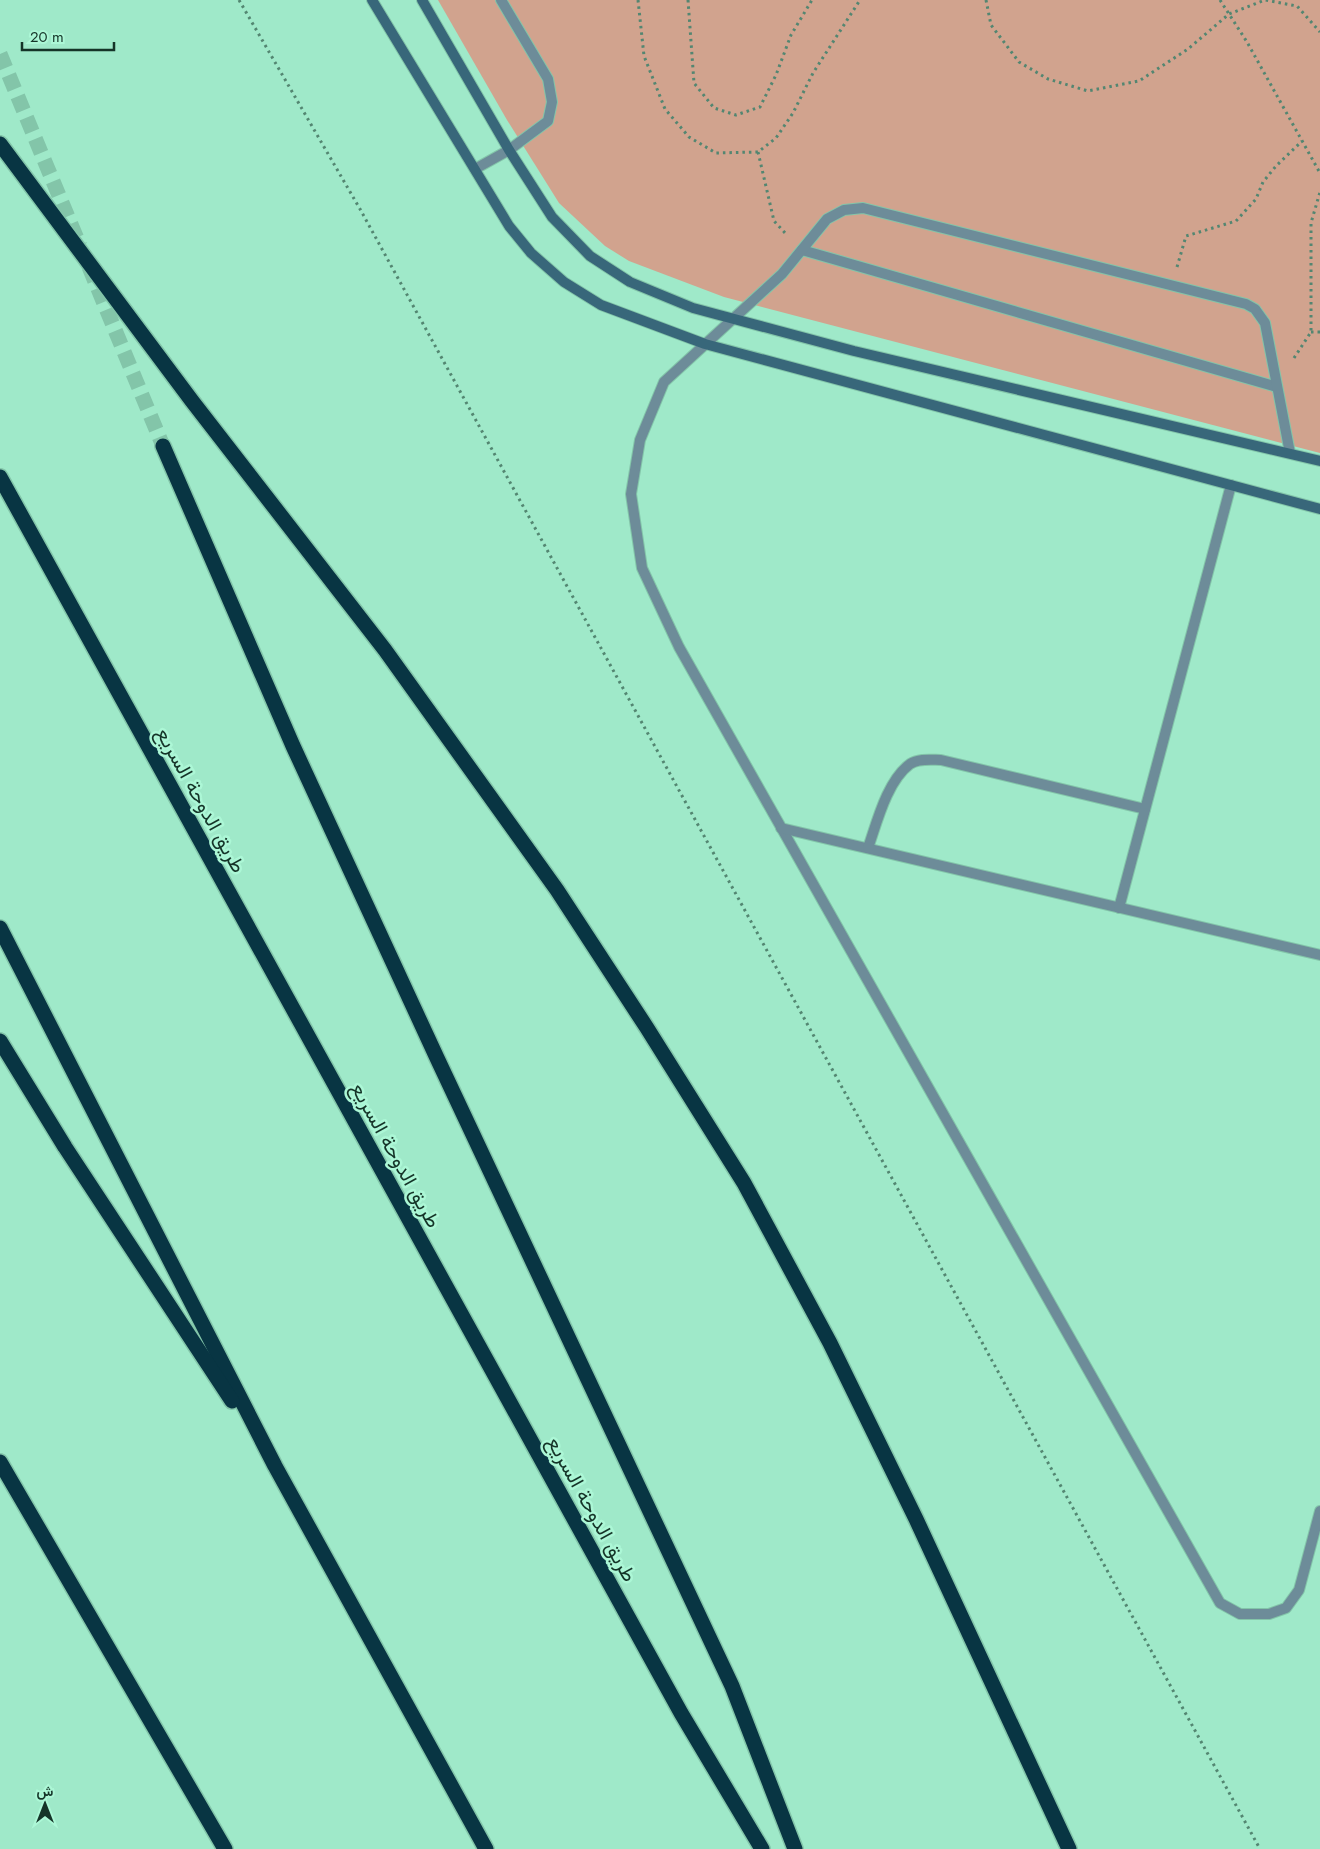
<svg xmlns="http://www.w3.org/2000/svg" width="1320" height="1849" font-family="Jost,Vazirmatn,sans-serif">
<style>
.park{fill:#d1a38e}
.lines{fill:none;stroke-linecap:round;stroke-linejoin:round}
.highway-tunnel{stroke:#83c5a9;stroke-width:15;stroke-dasharray:15 8;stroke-linecap:butt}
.lane-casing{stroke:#83c5a9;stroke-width:12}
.secondary-casing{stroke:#83c5a9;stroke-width:12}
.highway-casing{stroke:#83c5a9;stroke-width:18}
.path{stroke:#538671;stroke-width:3;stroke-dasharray:2.5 4;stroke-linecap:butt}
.lane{stroke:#6d8c99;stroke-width:10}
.secondary{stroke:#38677a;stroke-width:10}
.highway{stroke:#083543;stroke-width:15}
.labels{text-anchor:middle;stroke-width:5;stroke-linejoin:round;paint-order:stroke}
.street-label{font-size:20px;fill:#153428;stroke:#acf7d6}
</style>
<rect width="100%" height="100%" fill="#9fe9c9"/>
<path class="park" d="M438,0H1320V453L724,297L629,261L605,246L559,203L507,120Z"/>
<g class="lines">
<g class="highway-tunnel">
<path d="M0,54L80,246"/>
<path d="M89,267L163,446"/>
</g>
<g class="lane-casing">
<g id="lane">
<path d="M475,169L509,150L548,121L552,102L548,79L501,0"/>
<path d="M802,250L1277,387"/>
<path d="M1290,453L1265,323L1255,309L1246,304L863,208L844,210L827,219L782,274L664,382L640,440L631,494L642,568L679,647L1220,1603L1240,1614H1269L1286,1608L1299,1590L1320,1511"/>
<path d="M781,828L1320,955"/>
<path d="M868,848C877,822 887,781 910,764C919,758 932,760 941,760L1145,809"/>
<path d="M1119,908L1231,485"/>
</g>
</g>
<g class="secondary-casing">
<g id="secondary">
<path d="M372,0L509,226L531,253L564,282L601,305L705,344L1320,509"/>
<path d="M422,0L509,150L552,217L590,256L630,282L693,308L854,351L1320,461"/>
</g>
</g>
<g class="highway-casing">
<g id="highway">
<path d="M0,144L192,401L385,650L557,890L647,1028L744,1183L830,1343L916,1519L1069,1849"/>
<path d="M163,446L293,746L437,1058L732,1686L795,1849"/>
<path d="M0,477L681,1713L762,1849"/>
<path d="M0,928L275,1466L486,1849"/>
<path d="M0,1041L65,1147L232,1401"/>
<path d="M0,1462L225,1849"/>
</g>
</g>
<g class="path">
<path d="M239,0L360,209L1260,1849"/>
<path d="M638,0L644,56L665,109L689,137L716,153L758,152L776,138L793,113L813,73L860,0"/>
<path d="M688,0L694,83L714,108L736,115L760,107L776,75L791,35L812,0"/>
<path d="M986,0L991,25L1019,62L1048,79L1088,91L1139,81L1188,49L1229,14L1265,0L1297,6L1320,32"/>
<path d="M1220,0L1247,42L1320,173"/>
<path d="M758,152L774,221L786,234"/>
<path d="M1177,267L1186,236L1236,221L1256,199L1263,182L1276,166L1302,141"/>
<path d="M1311,332H1320"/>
<path d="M1294,358L1311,332V223L1320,192"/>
</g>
<use href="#lane" class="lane"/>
<use href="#secondary" class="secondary"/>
<use href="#highway" class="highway"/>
</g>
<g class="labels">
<g class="street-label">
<text transform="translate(201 800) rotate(61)" y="7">طريق الدوحة السريع</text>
<text transform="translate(396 1155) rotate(61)" y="7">طريق الدوحة السريع</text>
<text transform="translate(592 1509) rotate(61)" y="7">طريق الدوحة السريع</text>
</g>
</g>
<g transform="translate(45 1804)" stroke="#acf7d6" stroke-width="4" paint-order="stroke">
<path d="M0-4L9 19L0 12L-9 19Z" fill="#153428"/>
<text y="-8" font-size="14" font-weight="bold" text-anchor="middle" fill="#153428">ش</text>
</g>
<path d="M22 42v8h92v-8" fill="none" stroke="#153428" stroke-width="2.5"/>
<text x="30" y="42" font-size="15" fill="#153428" stroke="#acf7d6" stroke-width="4" paint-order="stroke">20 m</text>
</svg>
